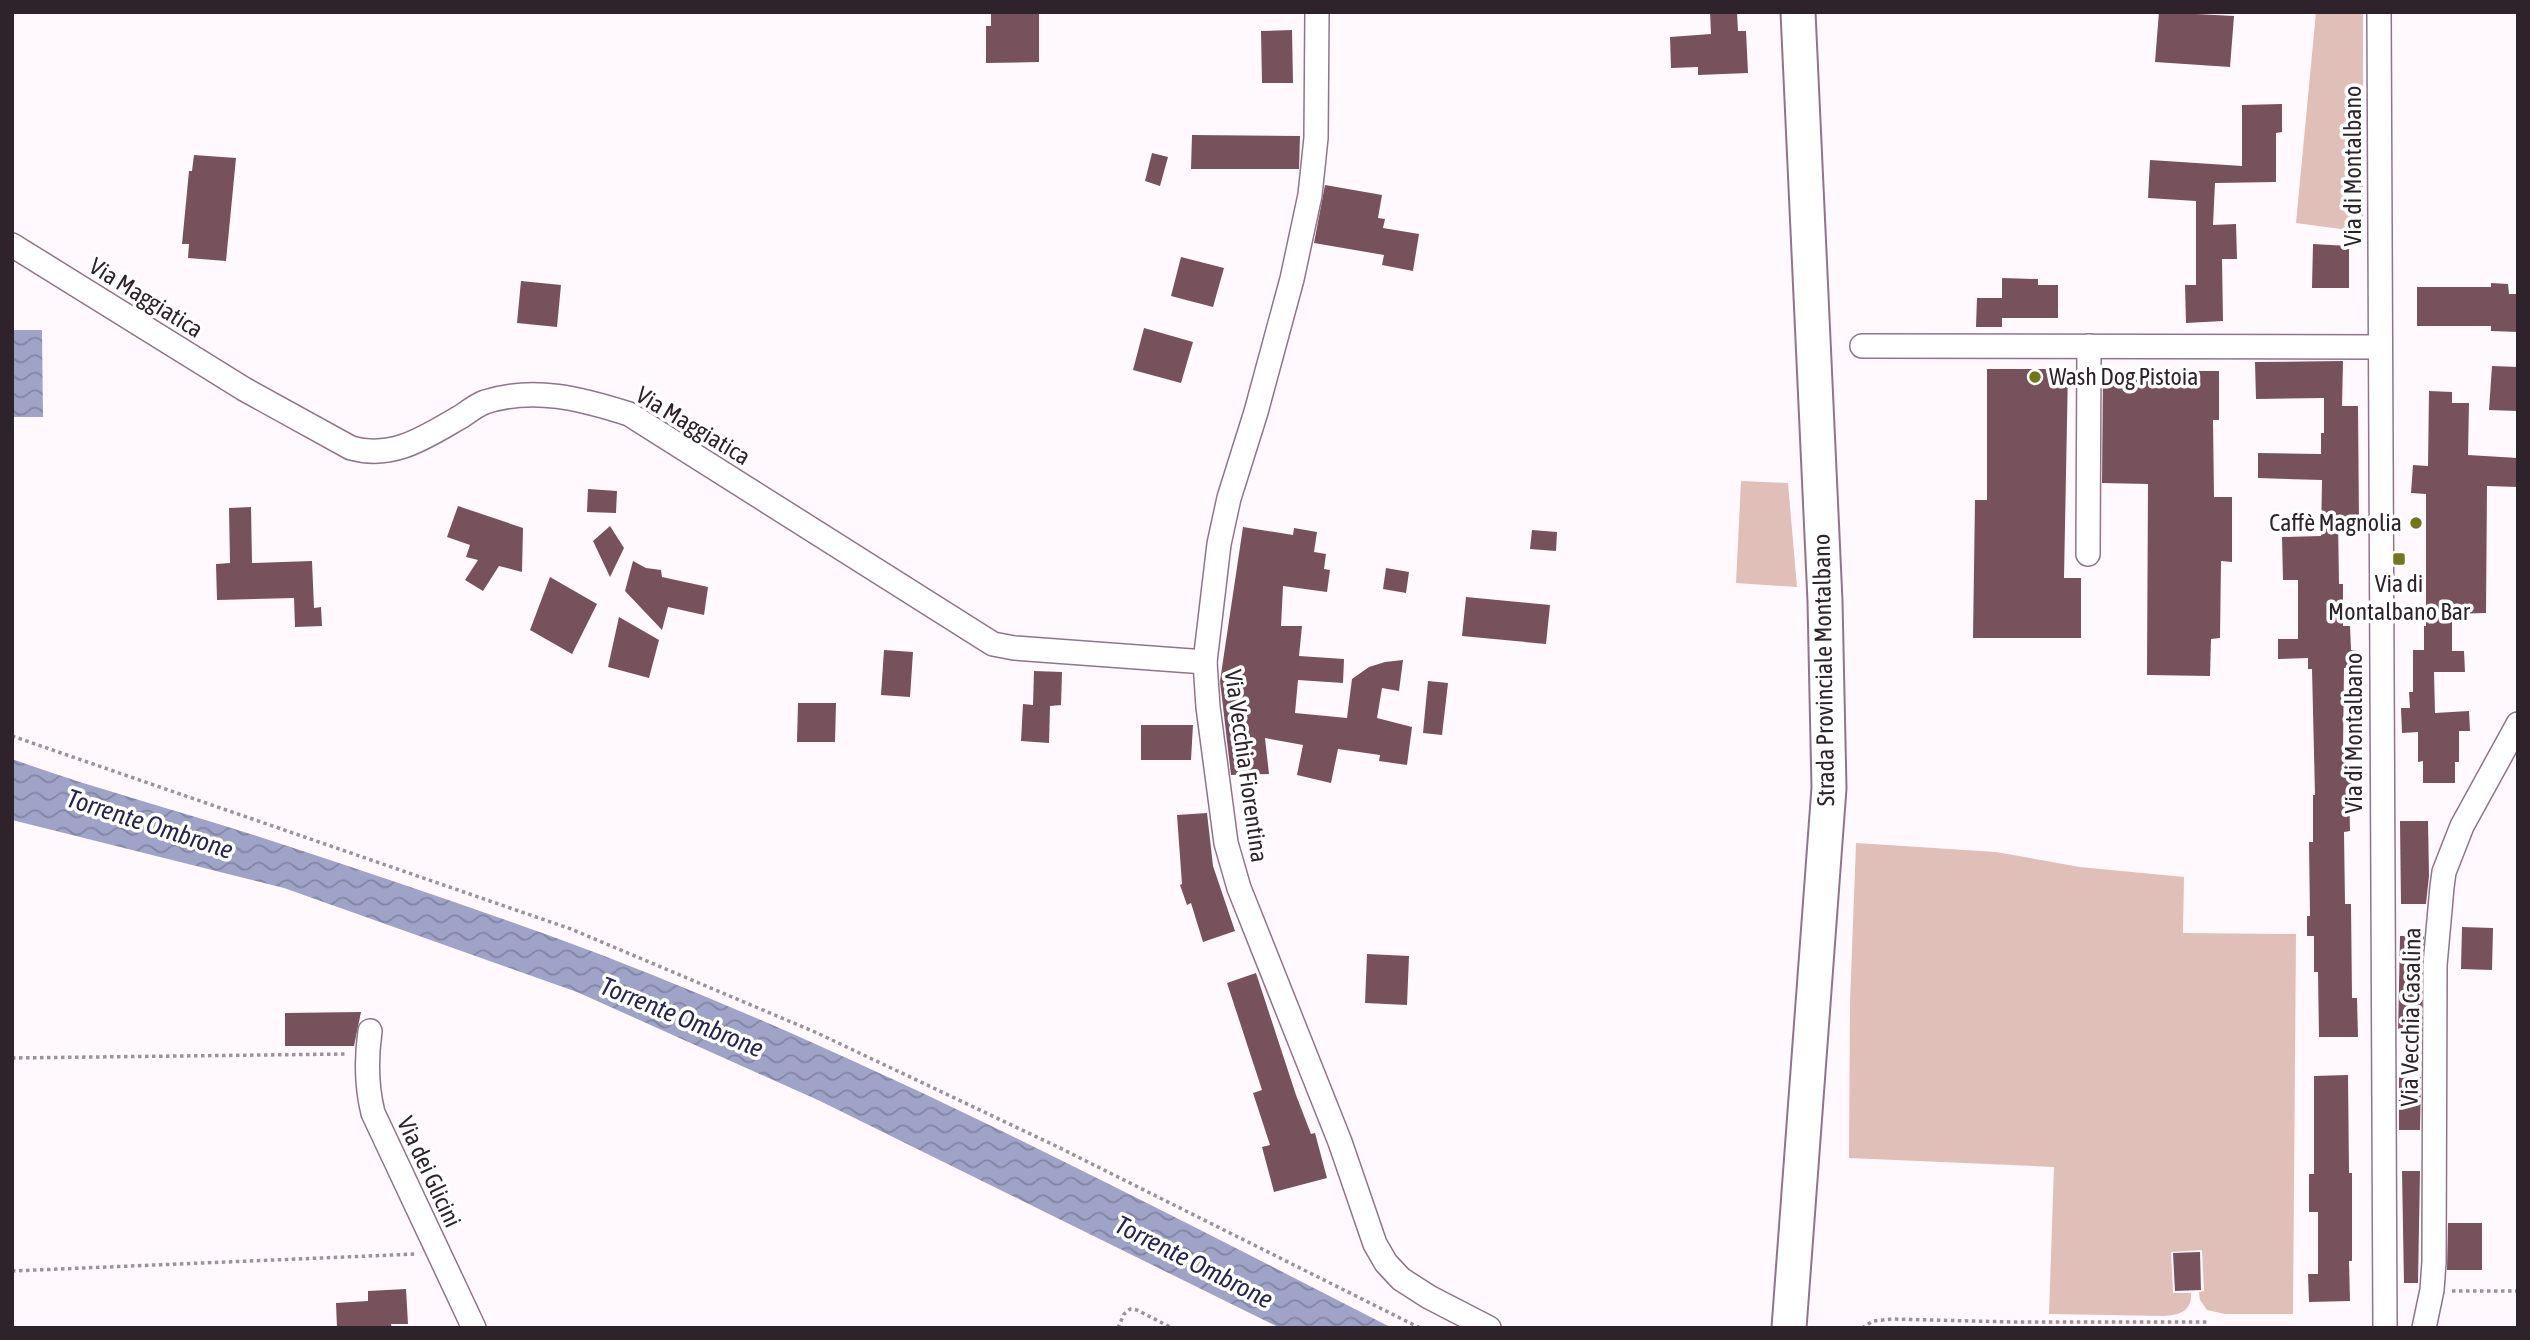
<svg xmlns="http://www.w3.org/2000/svg" width="2530" height="1340" font-family="'Asap Condensed',sans-serif">
<style>
.grass{fill:#e1bfb9}
.water{fill:url(#water-waves)}
.building{fill:#77515b}
.lines{fill:none;stroke-linecap:round;stroke-linejoin:round}
.minor-casing{stroke:#91748a;stroke-width:26}
.secondary-casing{stroke:#91748a;stroke-width:37}
.path{stroke:#9c939a;stroke-width:3.5;stroke-dasharray:3.5 3.5;stroke-linecap:butt}
.minor{stroke:#fff;stroke-width:23}
.secondary{stroke:#fff;stroke-width:33}
.poi-dot{fill:#74751c;stroke:#fff;stroke-width:2.5}
.labels{text-anchor:middle;stroke-width:7;stroke-linejoin:round;paint-order:stroke}
.street-label{font-size:24px;fill:#2e222b;stroke:#fff}
.poi-label{font-size:24px;fill:#2e222b;stroke:#fff;text-anchor:start}
.water-label{font-size:26px;font-style:italic;fill:#262554;stroke:#fff}
</style>
<defs>
<pattern id="water-waves" width="16" height="10" patternUnits="userSpaceOnUse" patternTransform="scale(1.75)"><rect width="16" height="10" fill="#9fa3c8"/><path d="M0 5q4-4 8 0t8 0" fill="none" stroke="#8284a3"/></pattern>
</defs>
<rect width="100%" height="100%" fill="#fff8fd"/>
<g class="grass">
<path d="M2316,12H2363V232L2296,223Z"/>
<path d="M1741,481L1788,483L1797,587L1736,583Z"/>
<path d="M1856,843L1996,852L2080,867L2184,877L2183,933L2296,934L2293,1314H2225L2207,1310L2200,1300L2199,1292L2204,1291L2202,1250L2171,1252L2173,1293H2191C2192,1311 2180,1315 2164,1316L2049,1314L2054,1167L1849,1158L1850,1002Z"/>
</g>
<g class="water">
<path d="M12,330H42L43,417H12Z"/>
<path d="M12,759C95,789 180,811 263,838C358,869 454,901 548,935C839,1041 1116,1187 1392,1328H1280L820,1101L577,992L284,888L12,820Z"/>
</g>
<g class="building">
<path d="M991,12H1039V62L986,63V26H991Z"/>
<path d="M1710,12H1737L1738,31H1746L1748,73L1698,75V67L1671,68L1670,37L1711,34Z"/>
<path d="M2159,12L2234,16L2230,67L2155,62Z"/>
<path d="M1292,30L1293,83H1262L1261,31Z"/>
<path d="M2282,104V132L2276,133V182L2215,183L2213,225L2236,224L2237,259H2222L2223,321L2186,323L2185,285H2196V201L2148,198L2150,160L2242,166V105Z"/>
<path d="M1192,135L1300,136L1299,169H1191Z"/>
<path d="M1152,153L1168,157L1160,186L1145,181Z"/>
<path d="M194,155L236,158L226,261L188,258L189,244H182L189,171H192Z"/>
<path d="M1325,185L1382,195L1378,218L1385,219L1383,228L1419,234L1413,271L1382,265L1384,255L1314,243Z"/>
<path d="M2313,244L2349,246V288H2312Z"/>
<path d="M1181,257L1224,268L1213,307L1171,296Z"/>
<path d="M2002,278L2038,279V285H2058V318H2002V327H1976L1977,298H2002Z"/>
<path d="M521,281L561,285L557,327L517,323Z"/>
<path d="M2491,283L2508,284L2509,294H2518V332L2491,331V326H2417V287H2491Z"/>
<path d="M1144,328L1193,342L1181,383L1133,370Z"/>
<path d="M2343,361L2342,406H2358L2359,521H2338L2339,584H2343V626H2350L2351,650H2356V668H2344L2343,750L2354,749L2355,787H2349L2350,831L2344,832L2345,904H2351L2352,998H2357L2358,1037H2319L2318,972H2314V936H2307V916H2310L2309,842H2313V795H2315L2312,669H2308V658L2278,659V639H2298V580H2283L2282,537L2321,536L2322,480L2258,478V453L2321,454V433H2324V398L2256,399L2255,362Z"/>
<path d="M2492,366L2518,367V411L2489,410Z"/>
<path d="M1987,369H2068L2064,578H2081V638H1973L1975,500H1987Z"/>
<path d="M2103,371H2219V420H2213L2214,497H2232V562L2221,561L2220,638L2211,639L2210,676L2147,675L2148,484L2102,483Z"/>
<path d="M2429,391L2452,392V403H2469L2468,455L2518,458V487L2487,486L2486,613L2452,614V651H2464L2465,672H2434L2435,713L2469,711L2470,731H2459V762H2455V783H2423V761L2418,762V732L2402,733L2401,708H2410L2409,692H2413V650H2424V626H2426V494L2411,493L2413,465L2428,466Z"/>
<path d="M588,489L617,491L616,513L587,512Z"/>
<path d="M458,506L523,528L522,572L499,566L483,591L465,580L478,560L466,557L470,545L447,537Z"/>
<path d="M251,507L252,563L312,561L314,608L321,607L322,626L295,627L294,598L217,600L216,564L230,563L229,508Z"/>
<path d="M610,526L624,548L610,577L593,541Z"/>
<path d="M1243,527L1293,535L1294,528L1317,532L1314,552L1326,554L1324,569L1330,570L1327,592L1283,586L1281,626H1302L1299,656L1344,659L1343,683L1298,680L1295,713L1347,718L1352,679L1369,667L1385,662L1403,660L1399,691L1382,688L1377,718L1412,727L1407,765L1379,761L1380,755L1338,749L1331,783L1297,775L1303,745L1265,738L1269,774L1231,775L1220,681Z"/>
<path d="M1532,530L1557,532L1556,551L1530,549Z"/>
<path d="M633,561L646,568L661,570L662,577L708,587L704,615L668,607L662,630L625,591Z"/>
<path d="M1386,568L1409,572L1406,593L1383,589Z"/>
<path d="M550,577L597,604L572,654L530,630Z"/>
<path d="M1466,597L1550,605L1546,644L1462,636Z"/>
<path d="M619,617L659,640L649,678L608,667Z"/>
<path d="M884,650L913,652L910,697L881,695Z"/>
<path d="M1034,671L1062,672L1061,705L1050,706L1049,743L1021,741L1023,704L1033,705Z"/>
<path d="M1428,681L1448,683L1442,735L1423,733Z"/>
<path d="M798,703H836L835,742H797Z"/>
<path d="M1141,725H1193L1191,760H1141Z"/>
<path d="M1207,813L1213,866L1235,931L1203,942L1191,903L1187,905L1180,885L1182,884L1177,815Z"/>
<path d="M2400,821H2428L2429,876L2426,904H2401Z"/>
<path d="M2462,927L2493,928L2492,970L2461,969Z"/>
<path d="M2400,936H2424L2421,1036H2398Z"/>
<path d="M1367,954L1409,956L1407,1005L1365,1003Z"/>
<path d="M1256,973L1296,1095L1311,1134L1315,1133L1327,1178L1274,1192L1262,1147L1270,1145L1253,1093L1262,1090L1227,983Z"/>
<path d="M361,1012L354,1046H285V1013Z"/>
<path d="M2348,1075L2349,1173H2352V1261H2349L2350,1301L2309,1302L2308,1274H2318V1212H2309V1174H2314V1076Z"/>
<path d="M2399,1077H2421L2420,1130H2399Z"/>
<path d="M2402,1171H2420L2418,1283H2404Z"/>
<path d="M2448,1223H2482V1270H2447Z"/>
<path d="M2200,1252L2201,1290L2175,1291L2173,1253Z"/>
<path d="M406,1289L408,1324H391L392,1328H337L336,1303L368,1301V1291Z"/>
</g>
<g class="lines">
<g class="minor-casing">
<g id="minor">
<path d="M1317,12L1316,138L1310,195L1292,279L1256,412L1229,498L1219,544L1205,662L1208,707L1226,843L1239,888L1340,1142L1375,1244L1386,1263L1401,1279L1429,1297L1489,1328"/>
<path d="M2379,12L2385,1328"/>
<path d="M12,245L244,389L351,448C394,460 427,436 462,416C469,411 477,405 485,402C534,386 582,399 629,414L993,644L1014,648L1205,662"/>
<path d="M1862,346L2379,347"/>
<path d="M2088,554L2089,346"/>
<path d="M370,1031C366,1060 366,1085 373,1113L474,1328"/>
<path d="M2424,1328L2432,1290L2434,1262L2435,965L2442,887L2444,872L2462,826L2518,724"/>
</g>
</g>
<g class="secondary-casing">
<path id="secondary" d="M1789,1328L1829,788L1825,601L1798,12"/>
</g>
<g class="path">
<path d="M12,736L571,929L815,1032L1056,1146L1420,1328"/>
<path d="M12,1058L347,1054"/>
<path d="M12,1271L416,1254"/>
<path d="M2452,1291H2518"/>
<path d="M1118,1328L1124,1314L1130,1309L1137,1310L1172,1328"/>
<path d="M1862,1328L1873,1321L1892,1319L2012,1322H2208"/>
</g>
<use href="#minor" class="minor"/>
<use href="#secondary" class="secondary"/>
</g>
<g class="poi-dot">
<circle cx="2035" cy="377" r="7"/>
<circle cx="2416" cy="523" r="7"/>
<rect x="2392" y="552" width="14" height="14" rx="3.5"/>
</g>
<g class="labels">
<g class="street-label">
<text transform="translate(2353 166) rotate(-90)" y="8">Via di Montalbano</text>
<text transform="translate(146 298) rotate(32)" y="8">Via Maggiatica</text>
<text transform="translate(693 426) rotate(31)" y="8">Via Maggiatica</text>
<text transform="translate(1824 670) rotate(-91)" y="8">Strada Provinciale Montalbano</text>
<text transform="translate(2354 733) rotate(-90)" y="8">Via di Montalbano</text>
<text transform="translate(1246 766) rotate(82)" y="8">Via Vecchia Fiorentina</text>
<text transform="translate(2411 1017) rotate(-89)" y="8">Via Vecchia Casalina</text>
<text transform="translate(429 1172) rotate(65)" y="8">Via dei Glicini</text>
</g>
<g class="poi-label">
<text x="2049" y="385">Wash Dog Pistoia</text>
<text x="2402" y="531" text-anchor="end">Caffè Magnolia</text>
<text x="2399" y="592" text-anchor="middle">Via di<tspan x="2399" dy="28">Montalbano Bar</tspan></text>
</g>
<g class="water-label">
<text transform="translate(150 824) rotate(18)" y="9">Torrente Ombrone</text>
<text transform="translate(682 1017) rotate(22)" y="9">Torrente Ombrone</text>
<text transform="translate(1194 1262) rotate(27)" y="9">Torrente Ombrone</text>
</g>
</g>
<rect width="2530" height="1340" fill="none" stroke="#2e222b" stroke-width="28"/>
</svg>
